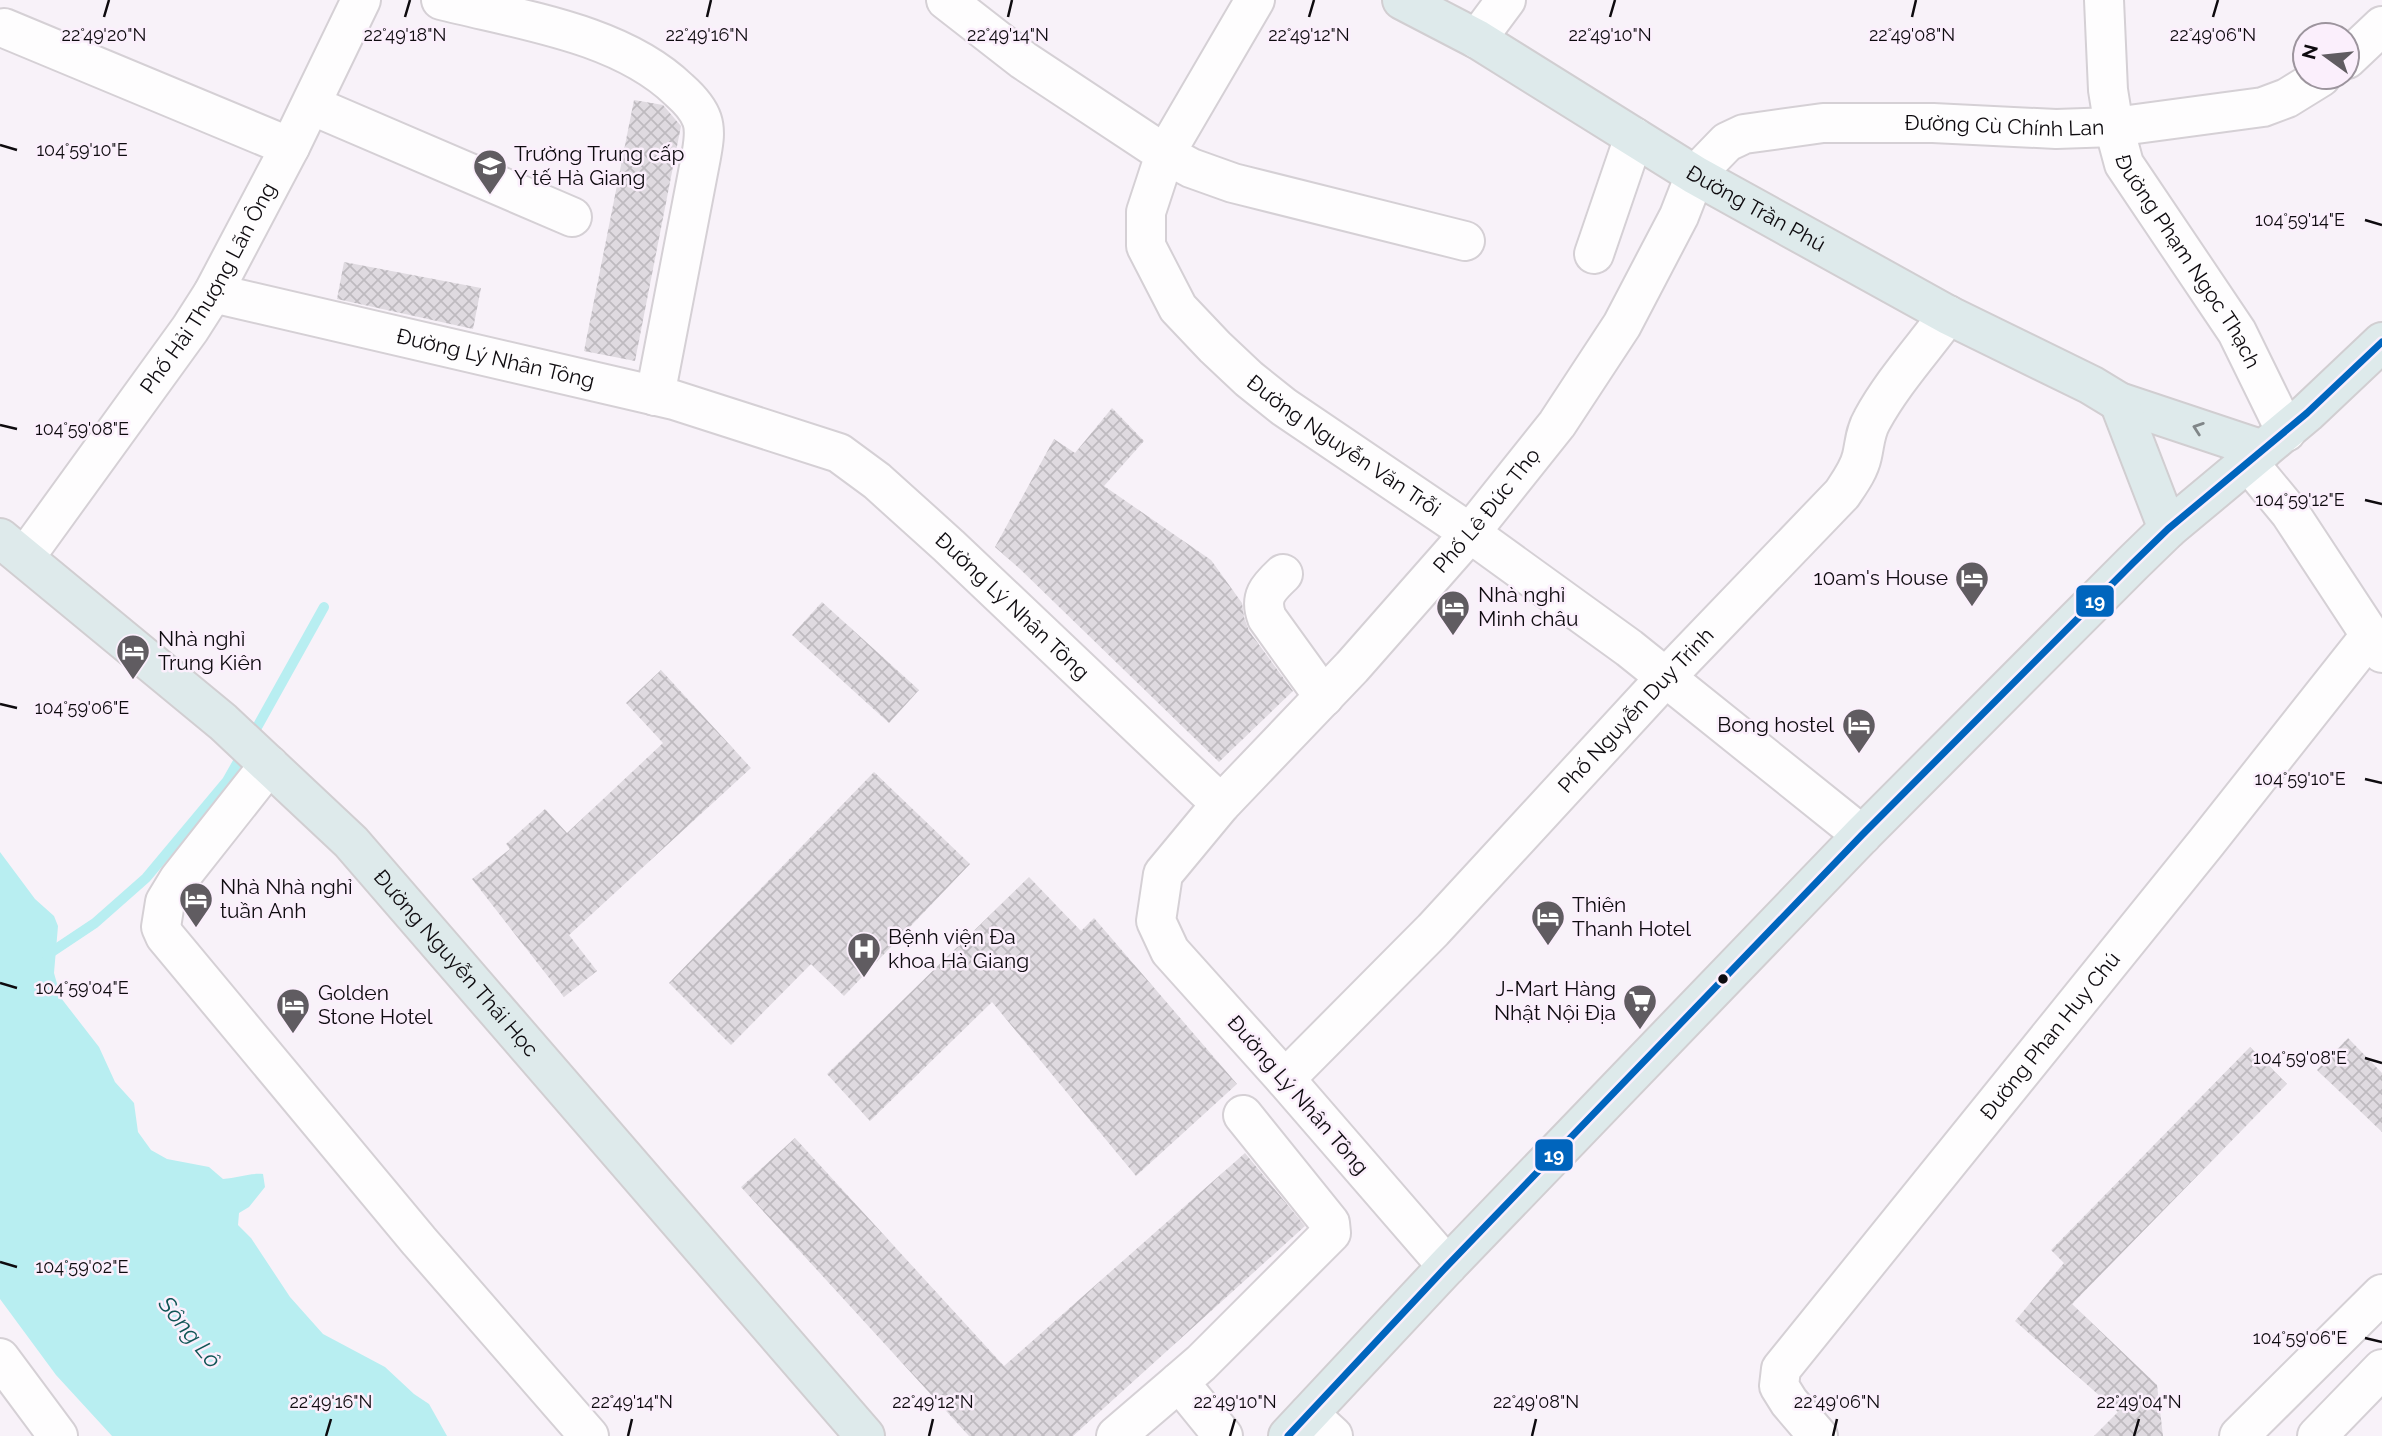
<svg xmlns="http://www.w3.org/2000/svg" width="2382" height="1436" font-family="Raleway,sans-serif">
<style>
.water{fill:#b8eef1}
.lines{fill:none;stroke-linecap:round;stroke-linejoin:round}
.stream{stroke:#b8eef1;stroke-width:10}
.building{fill:url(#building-cross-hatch)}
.minor-casing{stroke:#d5d0d5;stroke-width:42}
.major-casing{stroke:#d1ced1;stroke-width:42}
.minor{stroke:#fefdfe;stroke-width:38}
.major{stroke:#deeaeb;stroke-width:38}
.bus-1-casing{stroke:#fbeffc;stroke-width:12}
.bus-1{stroke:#0065bd;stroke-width:7}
.oneway{stroke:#808688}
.ticks{fill:none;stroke:#0e0b0f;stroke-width:2.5}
.bus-dot{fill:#0e0b0f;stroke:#fbeffc;stroke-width:2.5}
.labels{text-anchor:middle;stroke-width:5;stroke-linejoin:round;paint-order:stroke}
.street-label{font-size:21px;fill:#0e0b0f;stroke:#fbeffc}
.poi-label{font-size:21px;fill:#0e0b0f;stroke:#fbeffc;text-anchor:start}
.water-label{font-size:23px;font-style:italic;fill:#105656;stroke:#fbeffc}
.ticks-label{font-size:18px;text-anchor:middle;fill:#0e0b0f;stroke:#fbeffc;stroke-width:5;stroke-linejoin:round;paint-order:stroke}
.line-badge{stroke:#fbeffc;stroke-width:2.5}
.badge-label{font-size:19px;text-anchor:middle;font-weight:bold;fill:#fff}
</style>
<defs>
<pattern id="building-cross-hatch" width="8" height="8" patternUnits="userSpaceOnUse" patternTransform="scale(1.75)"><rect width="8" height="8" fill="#dfdae0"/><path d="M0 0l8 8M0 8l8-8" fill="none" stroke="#bebabf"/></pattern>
</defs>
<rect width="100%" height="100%" fill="#f8f2f9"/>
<path class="water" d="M0,852L35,899L54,916L58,926L54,973L61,998L99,1047L115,1082L134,1103L138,1132L151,1150L167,1159L209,1167L223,1179C237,1178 248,1173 263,1174L265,1187L249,1207L239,1213L238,1225L251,1238L290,1297L323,1334L385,1367L414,1394L429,1404L447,1436H112L56,1375L0,1299Z"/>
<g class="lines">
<g class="stream">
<path d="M251,738L324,607"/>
<path d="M47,955L95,923L146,878L227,781L244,751"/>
</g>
</g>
<g class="building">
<path d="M634,100L663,105L681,126L635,361L584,351Z"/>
<path d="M344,262L481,288L473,329L337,299Z"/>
<path d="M1112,408L1144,441L1104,486L1211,560L1242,603L1244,617L1249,631L1293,691L1219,762L1020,569L995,547L1054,439L1075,453Z"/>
<path d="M822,602L919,690L889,723L792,635Z"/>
<path d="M661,670L751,768L569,935L597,971L564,997L472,879L510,849L506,844L545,809L567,833L663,743L626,703Z"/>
<path d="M874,772L970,864L844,996L811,964L731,1045L669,983Z"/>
<path d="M1029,877L1081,931L1094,918L1237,1084L1136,1176L992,1002L870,1121L827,1074Z"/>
<path d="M2348,1038L2382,1073V1132L2317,1070Z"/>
<path d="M2250,1047L2287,1084L2072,1304L2157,1385L2163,1436H2094L2118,1412L2015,1321L2064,1263L2051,1250Z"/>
<path d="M795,1138L1004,1366L1245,1153L1305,1226L1073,1436H969L741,1187Z"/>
</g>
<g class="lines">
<g class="minor-casing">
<g id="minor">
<path d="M441,0C520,20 620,33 679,90C688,98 698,108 702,120C706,132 703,145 701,157L655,396"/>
<path id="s1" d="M946,0L1023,60L1165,154L1146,212V246L1178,308L1215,347L1249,379L1284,407L1470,533L1629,648L1862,835"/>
<path d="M1255,0L1165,154L1191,168L1233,183L1465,241"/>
<path id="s2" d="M2104,0L2108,90L2114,127L2124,164L2237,332L2286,432"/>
<path d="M4,28L290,147"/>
<path d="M1477,39L1506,0"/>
<path d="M2347,59L2382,26"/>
<path d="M311,105L572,217"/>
<path d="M1594,254L1634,137"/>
<path id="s3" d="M213,293L674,400L839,453L877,481L949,546L1221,804"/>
<path d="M2247,461L2290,513L2382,653"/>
<path id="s4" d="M25,557L190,329L213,293L290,147L361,0"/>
<path d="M1283,574C1268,588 1259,597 1267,618L1324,697"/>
<path d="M269,765L179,879L165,902L161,927L165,936L419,1241L589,1436"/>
<path id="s5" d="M1285,1079L1433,930L1666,677L1842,494C1850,482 1859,470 1862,456C1865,443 1865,432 1872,420C1892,383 1923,349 1948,315"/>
<path id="s6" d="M1447,1266L1285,1079L1170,951L1156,921L1163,874L1221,804L1352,667L1470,533L1557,424L1622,325L1679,216L1695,175L1727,142L1744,134L1823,123H1933L2056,129L2114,127L2263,107L2287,98L2321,77"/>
<path d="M0,1358L58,1436"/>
<path d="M1309,1414L1333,1436"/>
<path d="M1116,1436L1179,1382"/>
<path d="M1223,1436L1179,1382L1201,1363L1331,1233L1330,1223L1243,1115"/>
<path id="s7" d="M1818,1436L1789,1402L1779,1386L1781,1369L2206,843L2369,637"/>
<path d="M2239,1436L2382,1294"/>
<path d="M2317,1436L2382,1369"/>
</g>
</g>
<g class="major-casing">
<g id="major">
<path id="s8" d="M1402,0L1477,39L1695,175L1948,315L2091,385L2119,402L2263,450"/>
<path d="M2119,402L2168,529"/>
<path id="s9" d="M0,538L223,722L351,842L865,1436"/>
<path d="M1288,1436L1447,1266L1862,835L2133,563L2168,529L2307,413L2382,342"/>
</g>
</g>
<use href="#minor" class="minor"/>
<use href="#major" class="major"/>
<g class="bus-1-casing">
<path id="bus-1" d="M1288,1436L1447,1266L1862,835L2133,563L2168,529L2307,413L2382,342"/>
</g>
<use href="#bus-1" class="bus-1"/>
</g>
<defs><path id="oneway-chevron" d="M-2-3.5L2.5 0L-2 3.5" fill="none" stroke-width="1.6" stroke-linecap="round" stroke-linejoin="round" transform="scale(1.75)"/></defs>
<use class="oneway" href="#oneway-chevron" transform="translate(2198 428) rotate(-161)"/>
<path class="ticks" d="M104,17L109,0M405,17L410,0M707,17L711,0M1008,17L1012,0M1309,17L1314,0M1610,17L1615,0M1912,17L1916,0M2213,17L2218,0M0,145L17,150M2365,220L2382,225M0,425L17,429M2365,500L2382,504M0,704L17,708M2365,779L2382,783M0,983L17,988M2365,1058L2382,1063M0,1262L17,1267M2365,1338L2382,1342M326,1436L331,1419M628,1436L632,1419M929,1436L933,1419M1230,1436L1235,1419M1532,1436L1536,1419M1833,1436L1837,1419M2134,1436L2139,1419"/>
<defs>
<g id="university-pin" transform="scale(1.75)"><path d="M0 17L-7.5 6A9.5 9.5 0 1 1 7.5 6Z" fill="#605c61" stroke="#fbeffc"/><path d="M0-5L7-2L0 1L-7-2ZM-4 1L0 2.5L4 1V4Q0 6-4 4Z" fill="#fff"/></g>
<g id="hotel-pin" transform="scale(1.75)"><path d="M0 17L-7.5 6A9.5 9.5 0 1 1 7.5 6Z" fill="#605c61" stroke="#fbeffc"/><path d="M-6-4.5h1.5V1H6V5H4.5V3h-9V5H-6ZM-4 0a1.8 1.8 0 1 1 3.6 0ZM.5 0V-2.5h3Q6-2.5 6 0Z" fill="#fff"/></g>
<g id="hospital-pin" transform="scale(1.75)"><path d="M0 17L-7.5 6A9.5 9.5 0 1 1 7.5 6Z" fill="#605c61" stroke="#fbeffc"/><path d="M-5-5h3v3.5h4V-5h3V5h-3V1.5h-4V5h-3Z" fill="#fff"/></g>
<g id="supermarket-pin" transform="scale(1.75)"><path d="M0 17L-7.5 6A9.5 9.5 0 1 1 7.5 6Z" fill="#605c61" stroke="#fbeffc"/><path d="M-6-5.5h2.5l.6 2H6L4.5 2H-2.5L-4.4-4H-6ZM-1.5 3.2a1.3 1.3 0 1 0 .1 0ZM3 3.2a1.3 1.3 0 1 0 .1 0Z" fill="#fff"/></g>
</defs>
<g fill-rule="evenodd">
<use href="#university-pin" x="490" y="166"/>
<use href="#hotel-pin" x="1972" y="578"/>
<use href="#hotel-pin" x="1453" y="607"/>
<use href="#hotel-pin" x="133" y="651"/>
<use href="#hotel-pin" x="1859" y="725"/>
<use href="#hotel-pin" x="196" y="899"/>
<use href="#hotel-pin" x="1548" y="917"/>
<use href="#hospital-pin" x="864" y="949"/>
<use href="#supermarket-pin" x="1640" y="1001"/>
<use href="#hotel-pin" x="293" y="1005"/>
</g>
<circle class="bus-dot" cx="1723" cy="979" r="6"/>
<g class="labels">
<g class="street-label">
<text dy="7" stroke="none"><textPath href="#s6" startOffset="1710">Đường Cù Chính Lan</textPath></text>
<text dy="7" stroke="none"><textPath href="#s8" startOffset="411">Đường Trần Phú</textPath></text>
<text dy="7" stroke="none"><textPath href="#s2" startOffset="282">Đường Phạm Ngọc Thạch</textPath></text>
<text dy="7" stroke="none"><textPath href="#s4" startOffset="326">Phố Hải Thượng Lãn Ông</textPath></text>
<text dy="7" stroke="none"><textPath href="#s3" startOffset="290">Đường Lý Nhân Tông</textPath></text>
<text dy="7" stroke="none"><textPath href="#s1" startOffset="649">Đường Nguyễn Văn Trỗi</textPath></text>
<text dy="7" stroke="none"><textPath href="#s6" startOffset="987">Phố Lê Đức Thọ</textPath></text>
<text dy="7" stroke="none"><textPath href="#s3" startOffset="878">Đường Lý Nhân Tông</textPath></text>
<text dy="7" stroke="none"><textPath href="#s5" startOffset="509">Phố Nguyễn Duy Trinh</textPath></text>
<text dy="7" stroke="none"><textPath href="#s9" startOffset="625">Đường Nguyễn Thái Học</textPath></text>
<text dy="7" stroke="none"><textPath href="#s7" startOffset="509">Đường Phan Huy Chú</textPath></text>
<text transform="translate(1298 1095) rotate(49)" y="7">Đường Lý Nhân Tông</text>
</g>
<g class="poi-label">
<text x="514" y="161">Trường Trung cấp<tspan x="514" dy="24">Y tế Hà Giang</tspan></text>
<text x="1948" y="585" text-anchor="end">10am's House</text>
<text x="1478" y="602">Nhà nghỉ<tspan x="1478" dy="24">Minh châu</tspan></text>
<text x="158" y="646">Nhà nghỉ<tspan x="158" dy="24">Trung Kiên</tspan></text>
<text x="1834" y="732" text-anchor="end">Bong hostel</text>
<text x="220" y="894">Nhà Nhà nghỉ<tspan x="220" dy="24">tuần Anh</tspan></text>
<text x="1572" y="912">Thiên<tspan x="1572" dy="24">Thanh Hotel</tspan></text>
<text x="888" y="944">Bệnh viện Đa<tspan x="888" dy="24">khoa Hà Giang</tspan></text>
<text x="1616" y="996" text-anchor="end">J-Mart Hàng<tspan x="1616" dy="24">Nhật Nội Địa</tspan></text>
<text x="318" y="1000">Golden<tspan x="318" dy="24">Stone Hotel</tspan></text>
</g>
<g class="water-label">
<text transform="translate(190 1332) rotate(51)" y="8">Sông Lô</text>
</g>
</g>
<g class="ticks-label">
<text x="104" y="41">22°49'20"N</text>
<text x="405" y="41">22°49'18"N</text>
<text x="707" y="41">22°49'16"N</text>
<text x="1008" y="41">22°49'14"N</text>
<text x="1309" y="41">22°49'12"N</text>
<text x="1610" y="41">22°49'10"N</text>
<text x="1912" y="41">22°49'08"N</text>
<text x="2213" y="41">22°49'06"N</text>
<text x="82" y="156">104°59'10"E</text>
<text x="2300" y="226">104°59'14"E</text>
<text x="82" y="435">104°59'08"E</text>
<text x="2300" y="506">104°59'12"E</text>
<text x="82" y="714">104°59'06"E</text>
<text x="2300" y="785">104°59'10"E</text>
<text x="82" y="994">104°59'04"E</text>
<text x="2300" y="1064">104°59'08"E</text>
<text x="82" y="1273">104°59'02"E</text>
<text x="2300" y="1344">104°59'06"E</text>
<text x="331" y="1408">22°49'16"N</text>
<text x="632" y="1408">22°49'14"N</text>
<text x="933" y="1408">22°49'12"N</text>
<text x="1235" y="1408">22°49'10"N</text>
<text x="1536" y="1408">22°49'08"N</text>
<text x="1837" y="1408">22°49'06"N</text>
<text x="2139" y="1408">22°49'04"N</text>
</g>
<g class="line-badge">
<rect x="2075" y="584" width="40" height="34" rx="7" fill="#0065bd"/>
<rect x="1534" y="1138" width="40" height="34" rx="7" fill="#0065bd"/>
</g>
<g class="badge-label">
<text x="2095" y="608">19</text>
<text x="1554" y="1162">19</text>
</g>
<g transform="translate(2326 56) rotate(285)"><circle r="33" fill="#fbeffc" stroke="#9c949d" stroke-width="2"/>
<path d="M0-5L12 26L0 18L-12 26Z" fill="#605c61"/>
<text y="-10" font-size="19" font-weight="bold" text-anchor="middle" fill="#0e0b0f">N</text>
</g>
</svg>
